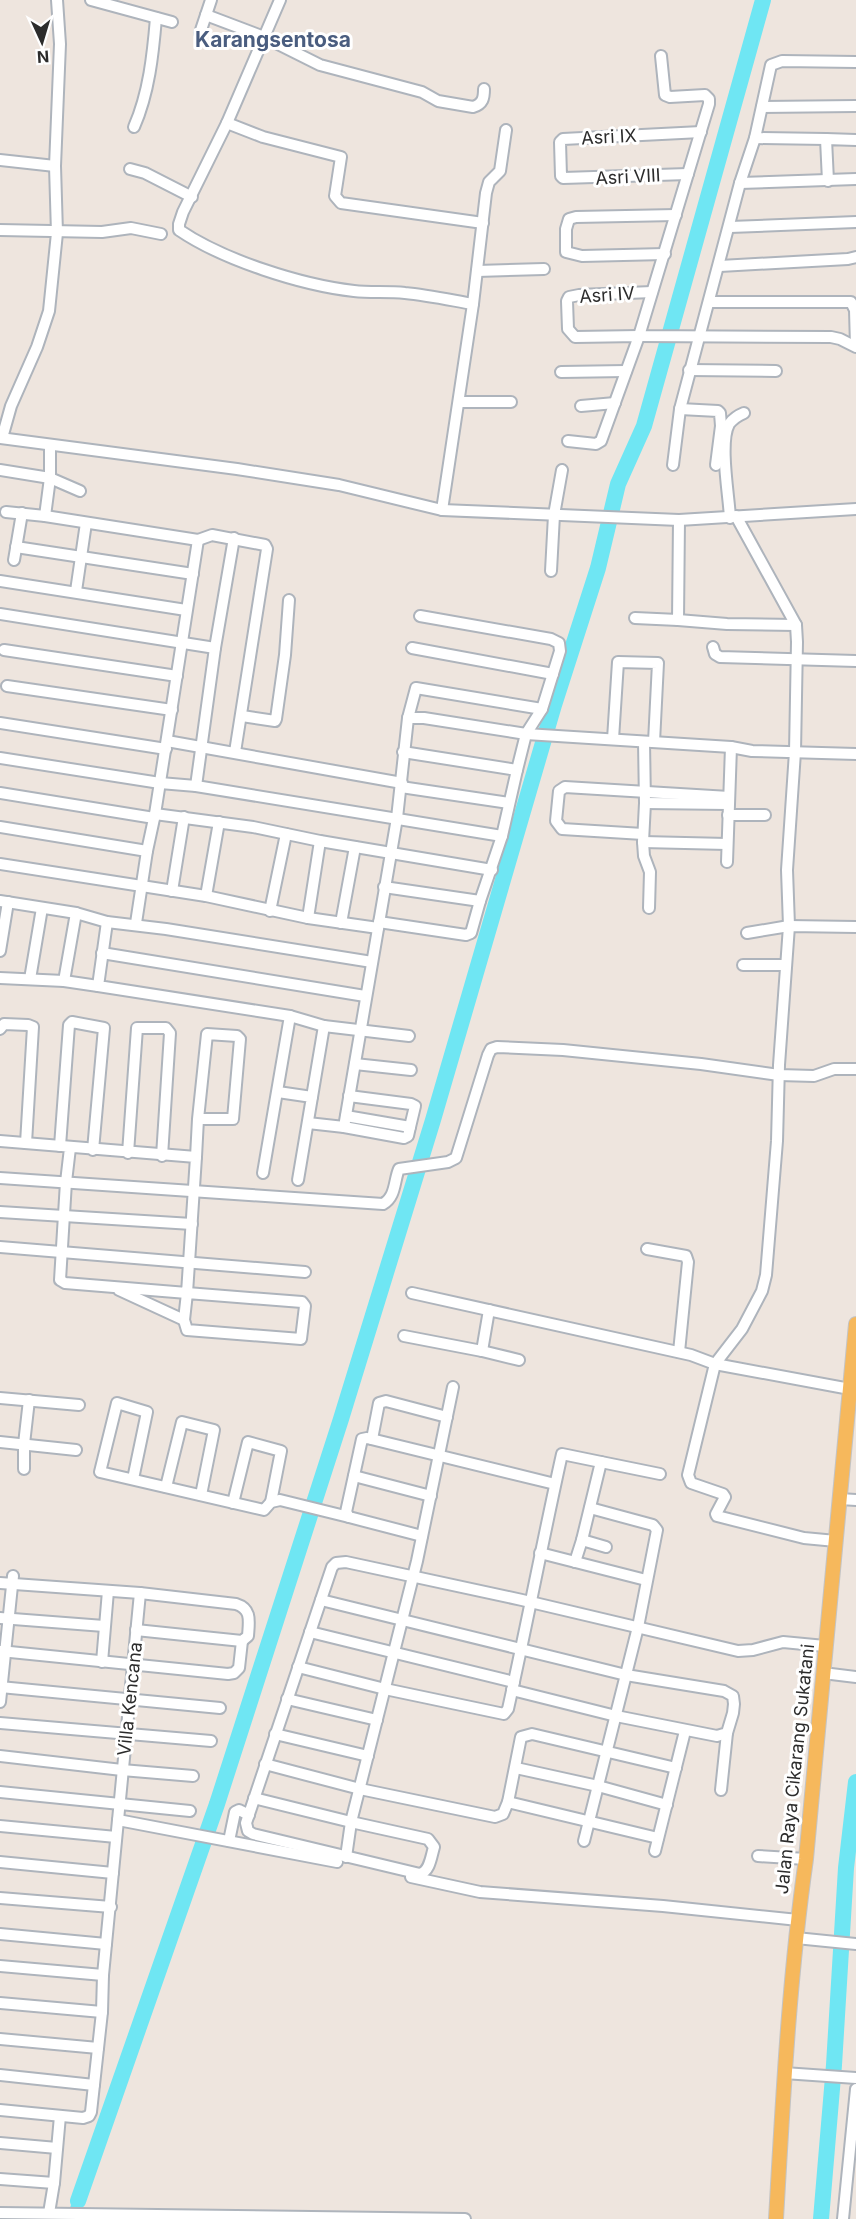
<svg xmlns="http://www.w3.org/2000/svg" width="856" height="2219" font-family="Inter,sans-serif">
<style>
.water{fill:#6fe6f3}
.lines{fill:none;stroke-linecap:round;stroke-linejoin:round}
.river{stroke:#6fe6f3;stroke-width:16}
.minor-casing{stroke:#aeb4bc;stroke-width:14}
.major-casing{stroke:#c4c4c4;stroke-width:16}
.minor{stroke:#fff;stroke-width:10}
.major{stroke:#f6b85c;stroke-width:14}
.labels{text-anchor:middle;stroke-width:6;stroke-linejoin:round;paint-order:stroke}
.street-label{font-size:18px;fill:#2c2c2c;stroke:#fff}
.quarter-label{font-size:21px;font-weight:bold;fill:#4a5d7f;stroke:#fff}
</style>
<rect width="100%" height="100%" fill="#eee5de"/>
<path class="water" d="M80,2180L89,2182L75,2219H66Z"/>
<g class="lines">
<g class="river">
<path d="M78,2201L217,1804L341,1419L433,1120L554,705L598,568L618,484L644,426L763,0"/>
<path d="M821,2219L834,2065L846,1868L856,1782"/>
</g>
<g class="minor-casing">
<g id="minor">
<path d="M91,0L172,22"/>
<path d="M280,0L227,123L263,137L341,157L335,196L341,203L483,223"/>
<path d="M206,15L264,37L320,65L422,92L438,101L473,107C483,104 484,98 484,89"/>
<path d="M200,33L211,0"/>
<path d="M661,56L665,95L670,97L705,95L709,99V104L639,336L831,337L840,339L856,347"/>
<path d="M762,107L856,106"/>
<path d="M227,123L183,212L179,224V230C223,260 301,285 354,291C370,293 388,291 405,293C427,295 450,300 473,304"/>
<path d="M134,127C149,93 153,54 156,18"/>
<path d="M755,138L826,139"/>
<path d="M0,160L55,166"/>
<path d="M130,169L145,173L192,197"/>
<path d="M688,174L563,178L561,176L560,142L563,139L701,132"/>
<path d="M828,181L826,139L856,140"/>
<path d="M740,183L856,179"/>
<path d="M730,227L856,222"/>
<path d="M0,230L102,232L131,228L161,234"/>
<path d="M665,254L582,256L566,252V229L569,219L576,217L676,215"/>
<path d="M720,266L848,259L856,257"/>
<path d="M477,271L544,269"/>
<path d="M710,302H851L855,310L856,346"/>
<path d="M689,370L776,371"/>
<path d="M561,372L626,371"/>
<path d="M459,402H511"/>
<path d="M581,406L615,403"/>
<path d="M680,409L718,411L720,413L721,426L716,465"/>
<path d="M0,438L237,469L339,485L442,510L679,520L856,509"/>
<path d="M2,438L11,406L37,347L49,311L57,233L55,166L60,44L57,0"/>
<path d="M568,441L596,444L601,441L639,336L575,337L568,329L567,301L569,297L579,295L652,292"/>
<path d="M673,465L680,409L740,183L755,138L771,65L782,61L856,62"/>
<path d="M0,470L50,478L80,491"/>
<path d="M442,510L473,304L486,193L489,182L500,171L506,130"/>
<path d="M6,512L45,516L198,540L155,814L147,851L136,923L138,925"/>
<path d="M45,516L50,478V445"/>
<path d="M736,516L796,625L797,642L795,752L787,870L789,926L779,1065L777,1141L766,1275L762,1291L742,1329L715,1364L688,1475L691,1483L723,1494L725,1497L716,1514L717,1516L804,1538L836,1541"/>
<path d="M730,518C729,496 719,442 729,424C733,419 739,415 744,413"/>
<path d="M198,540L212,535L265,545L267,549L235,752"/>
<path d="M16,547L193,574"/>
<path d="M14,560L22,513"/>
<path d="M551,571L554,515L562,470"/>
<path d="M0,581L186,610"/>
<path d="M76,591L86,523"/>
<path d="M0,614L215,648L196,786"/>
<path d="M420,616L551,639L559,643L560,651L542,709L526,734L517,770"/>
<path d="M635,618L678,620L679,520"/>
<path d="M678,620L727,624L796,625"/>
<path d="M713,647L715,654L720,657L856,661"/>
<path d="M215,648L234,538"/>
<path d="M412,648L553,674"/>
<path d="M4,650L177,676"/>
<path d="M7,686L172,710"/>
<path d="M242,716L275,721L276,719L285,655L289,600"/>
<path d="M408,718L416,688L542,709"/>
<path d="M0,723L166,749"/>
<path d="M613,739L618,662L658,663L654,742"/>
<path d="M167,741L402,783"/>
<path d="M644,742L645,803L643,842L644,856L650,872L649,908"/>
<path d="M0,758L160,783L196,786L502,836"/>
<path d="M401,787L509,803"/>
<path d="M0,793L154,818"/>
<path d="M645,803L728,804"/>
<path d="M155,814L253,827L320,841L492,870"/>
<path d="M728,815H765"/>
<path d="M0,827L147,851"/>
<path d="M643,834L562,829L556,821L559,791L565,787L729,797"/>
<path d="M643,842L727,844"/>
<path d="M727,862L731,747"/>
<path d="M0,864L206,896L308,918L378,928"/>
<path d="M384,887L480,901L502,836L517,770L403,752"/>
<path d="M172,891L184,817"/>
<path d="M206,896L219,822"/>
<path d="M0,901L76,913L107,922L166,929L372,962"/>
<path d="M270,911L286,834"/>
<path d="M308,918L320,841"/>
<path d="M107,922L98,986L290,1016L324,1026L409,1036"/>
<path d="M379,922L466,935L471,933L480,901"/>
<path d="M341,923L355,847"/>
<path d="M747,933L789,926L856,927"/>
<path d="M0,951L8,902"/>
<path d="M102,953L365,996"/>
<path d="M743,965H786"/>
<path d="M0,978L64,981L98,986"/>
<path d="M30,979L42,908"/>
<path d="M64,981L76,913"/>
<path d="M0,1029L4,1024L28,1025L33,1027L26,1143"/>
<path d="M355,1064L411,1070"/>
<path d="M278,1092L312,1097L298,1180"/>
<path d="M312,1097L324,1026"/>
<path d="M346,1116L410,1127L415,1106L411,1104L349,1096"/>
<path d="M308,1123L344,1127L404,1138L408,1136L410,1127"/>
<path d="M344,1127L397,818L408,718H424L526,734L731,747L752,751L856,754"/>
<path d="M0,1141L196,1157L187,1293L65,1283L60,1280L66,1182L70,1148"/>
<path d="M60,1146L69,1025L72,1022L104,1028L93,1150"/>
<path d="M128,1153L137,1028H166L170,1033L162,1156"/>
<path d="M196,1157L198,1119L207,1034L237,1036L240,1039L233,1119H198"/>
<path d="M263,1173L290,1016"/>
<path d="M0,1178L383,1204C396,1197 394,1180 399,1169L448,1162L456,1158L488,1055L491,1049L497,1047L563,1050L701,1064L779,1075L814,1076L834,1069H856"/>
<path d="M0,1212L192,1224"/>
<path d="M0,1247L305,1272"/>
<path d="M647,1249L686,1256L688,1262L679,1352"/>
<path d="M119,1290L184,1320"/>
<path d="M187,1293L302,1302L305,1306L301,1339L187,1330L184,1320Z"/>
<path d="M412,1293L691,1355L715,1364L850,1389"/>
<path d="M404,1336L482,1351L489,1310"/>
<path d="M482,1351L519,1360"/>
<path d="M0,1398L79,1405"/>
<path d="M372,1439L379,1403L386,1401L447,1417"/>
<path d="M0,1442L76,1450"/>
<path d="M601,1462L660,1474"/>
<path d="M24,1469V1444L29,1400"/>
<path d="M354,1476L431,1496"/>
<path d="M133,1479L147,1412L117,1403L100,1472L264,1510L271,1502L280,1500L349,1517"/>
<path d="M166,1487L182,1422L214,1430L201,1495"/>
<path d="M840,1499L856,1500"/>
<path d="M233,1503L248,1442L281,1451L271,1502"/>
<path d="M422,1536L349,1517L346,1512L362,1439L367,1438L555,1484"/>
<path d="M582,1540L606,1547"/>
<path d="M540,1553L646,1580"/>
<path d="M0,1583L140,1593L236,1604C252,1609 249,1621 248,1636L242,1641L136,1630"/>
<path d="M321,1600L626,1675L724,1691L733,1696L734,1704L733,1713L727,1733L717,1736L616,1716L512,1690"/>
<path d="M0,1618L104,1626"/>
<path d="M310,1632L514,1682"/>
<path d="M0,1651L228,1674L234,1673L239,1668L242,1641"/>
<path d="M102,1662L108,1591"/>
<path d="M298,1667L385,1689L504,1714L508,1709C527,1624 543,1539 562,1454L601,1462L582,1540L575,1562"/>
<path d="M823,1673L856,1677"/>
<path d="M0,1687L220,1708"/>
<path d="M287,1699L377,1720"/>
<path d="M0,1702L13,1576"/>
<path d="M0,1723L211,1741"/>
<path d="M275,1734L368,1756"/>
<path d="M0,1756L122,1770L193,1776"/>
<path d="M265,1764L360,1789L495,1817L503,1814L508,1802L521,1737L532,1734L676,1768"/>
<path d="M516,1768L598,1786L667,1805"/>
<path d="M721,1790L727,1733"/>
<path d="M0,1792L190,1811"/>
<path d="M254,1798L351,1822L428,1839L434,1847C431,1857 430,1871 420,1874L253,1834L248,1831L246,1823L332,1567L336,1563L346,1562L522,1600L738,1651L753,1650L783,1642L825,1646"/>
<path d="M508,1802L658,1838"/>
<path d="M118,1820L337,1862"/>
<path d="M0,1826L116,1837"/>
<path d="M229,1841L235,1812L239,1810L249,1815"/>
<path d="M584,1841L638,1627L657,1530L653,1525L590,1508"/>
<path d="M655,1851L685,1731"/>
<path d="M758,1856L806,1859"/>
<path d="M346,1857L351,1822L417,1561L453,1387"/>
<path d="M0,1862L113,1873"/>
<path d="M411,1877L480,1892L663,1906L798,1920"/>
<path d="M0,1898L111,1907"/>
<path d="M0,1934L106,1944"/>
<path d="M796,1938L856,1944"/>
<path d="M0,1966L103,1975"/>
<path d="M0,2003L102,2012"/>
<path d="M0,2039L98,2048"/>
<path d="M784,2073L856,2078"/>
<path d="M0,2075L94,2085"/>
<path d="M0,2110L83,2118L89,2116L91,2112L102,2012L103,1975L140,1593"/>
<path d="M0,2143L57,2148"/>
<path d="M0,2179L54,2183"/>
<path d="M0,2213L465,2219"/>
<path d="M49,2213L54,2183L60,2116"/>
<path d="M843,2219L856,2089"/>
</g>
</g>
<g class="major-casing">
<path id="major" d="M776,2219C783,2099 789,1978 806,1859L856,1324"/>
</g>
<use href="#minor" class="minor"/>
<use href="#major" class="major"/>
</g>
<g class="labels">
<g class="street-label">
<text transform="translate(609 137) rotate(-3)" y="6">Asri IX</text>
<text transform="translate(628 177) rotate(-3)" y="6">Asri VIII</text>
<text transform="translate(607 295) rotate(-4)" y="6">Asri IV</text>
<text transform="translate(130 1699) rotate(-84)" y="6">Villa Kencana</text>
<text transform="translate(795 1769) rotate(-84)" y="6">Jalan Raya Cikarang Sukatani</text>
</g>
<g class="quarter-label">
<text x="273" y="47">Karangsentosa</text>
</g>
</g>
<g transform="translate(42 42) rotate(176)" stroke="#ffffff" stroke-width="4.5" paint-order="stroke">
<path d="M0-4.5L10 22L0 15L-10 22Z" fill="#2c2c2c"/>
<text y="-9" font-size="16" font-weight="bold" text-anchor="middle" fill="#2c2c2c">N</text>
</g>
</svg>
